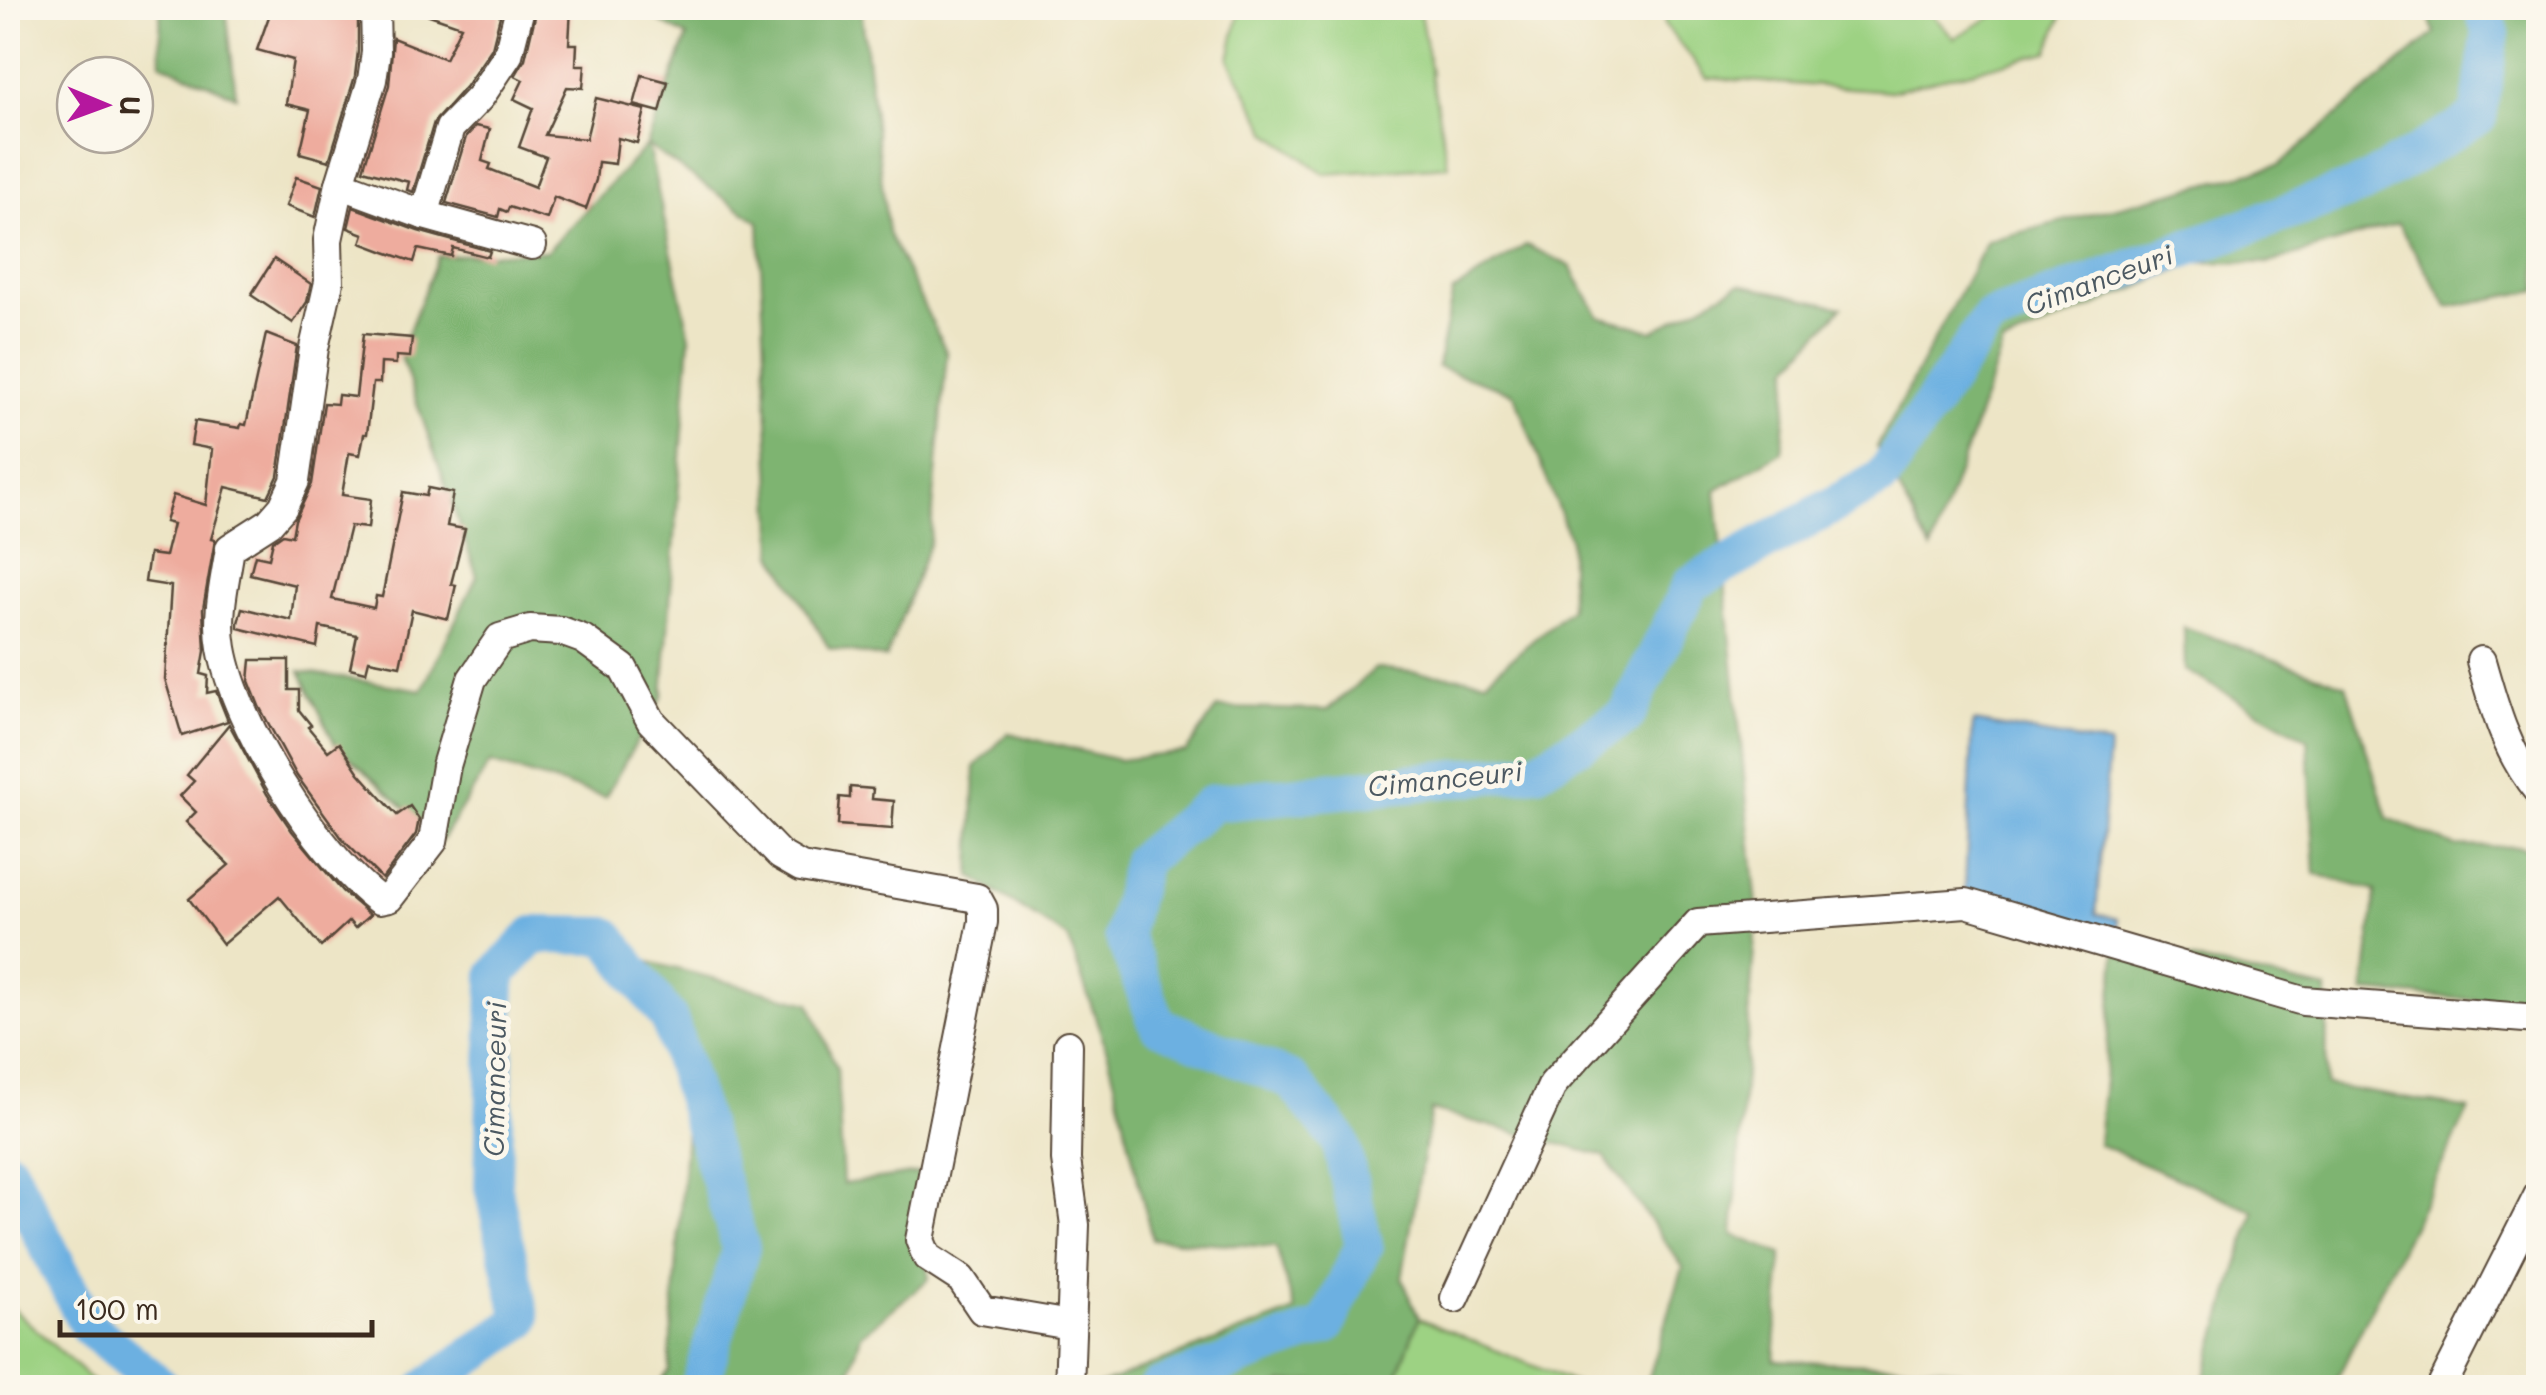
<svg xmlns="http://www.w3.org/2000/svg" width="2546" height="1395" font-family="Mali,sans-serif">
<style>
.green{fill:#9dd283;stroke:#6c7e50;stroke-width:2.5}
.forest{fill:#7eb471;stroke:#5c6f48;stroke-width:2.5}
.water{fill:#6cb0e1;stroke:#546d80;stroke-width:2.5}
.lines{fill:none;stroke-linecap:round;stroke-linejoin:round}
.river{stroke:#6cb0e1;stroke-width:38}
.building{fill:#eeac9e}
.minor-casing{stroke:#564637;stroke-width:32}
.minor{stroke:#fff;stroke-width:28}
.labels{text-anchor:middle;stroke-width:10;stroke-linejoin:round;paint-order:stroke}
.water-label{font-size:28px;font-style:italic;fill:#4c5962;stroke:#fbf7ec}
</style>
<rect width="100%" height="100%" fill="#fbf7ec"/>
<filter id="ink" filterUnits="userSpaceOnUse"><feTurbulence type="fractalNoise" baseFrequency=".01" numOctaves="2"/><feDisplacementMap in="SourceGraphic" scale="20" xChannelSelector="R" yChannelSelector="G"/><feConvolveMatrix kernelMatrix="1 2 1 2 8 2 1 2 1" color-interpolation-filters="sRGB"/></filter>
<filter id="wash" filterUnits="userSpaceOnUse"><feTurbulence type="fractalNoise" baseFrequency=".0048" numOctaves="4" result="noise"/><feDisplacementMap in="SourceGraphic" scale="40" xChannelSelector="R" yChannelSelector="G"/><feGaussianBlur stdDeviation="2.25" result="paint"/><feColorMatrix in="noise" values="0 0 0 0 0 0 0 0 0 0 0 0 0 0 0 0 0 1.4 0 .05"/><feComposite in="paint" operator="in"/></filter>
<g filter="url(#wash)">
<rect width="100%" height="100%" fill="#ede5c6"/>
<g class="green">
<path d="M1240,8H1419L1448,166L1325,174L1269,133L1229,59Z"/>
<path d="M1664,8H1926L1954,38L1991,17L1992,8H2065L2048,52L1891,91L1707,78L1665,25Z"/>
<path d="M8,1304L99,1387H8Z"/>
<path d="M1419,1318L1584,1387L1274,1388L1283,1383L1396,1378Z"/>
</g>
<g class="forest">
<path d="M160,8H226L236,96L161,63Z"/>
<path d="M636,8H861L888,233L947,353L930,542L886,658L829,648L774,555L759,222L648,146L690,337L663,696L605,797L490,763L441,841L335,744L300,671L422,690L477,576L400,354L438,256L547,251L647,145L687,37Z"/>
<path d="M2424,8H2538V290L2448,307L2398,224L2270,263L2198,262L2003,345L1931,550L1877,447L1987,241L2279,165L2435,33Z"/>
<path d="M1526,245L1570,266L1599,316L1653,331L1740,284L1842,307L1790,366L1782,451L1716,491L1757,907L1733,1235L1782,1254L1774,1360L1941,1367L2023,1387H1646L1683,1267L1604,1156L1431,1110L1402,1278L1419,1318L1396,1378L1283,1383L1274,1388L1094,1387L1295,1311L1276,1247L1152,1239L1109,1057L1068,938L971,876L975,767L1008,733L1118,760L1186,752L1217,708L1327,710L1376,668L1486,680L1570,609V540L1514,393L1437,367L1453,292Z"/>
<path d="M2184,627L2346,685L2388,818L2455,846L2521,847L2538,853V1004L2364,992L2376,891L2315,874L2308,739L2185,670Z"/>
<path d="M2117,943L2327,990L2326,1085L2469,1109L2333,1387H2202L2254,1211L2098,1144Z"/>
<path d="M626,956L810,1003L837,1069L843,1184L920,1173L929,1279L861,1335L847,1385L852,1387H657L669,1371L687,1117Z"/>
</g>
<path class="water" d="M1973,722L2109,745L2096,914L2118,919L2117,943L1964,908Z"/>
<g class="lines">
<g class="river">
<path d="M8,1168L88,1326L163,1388"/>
<path d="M426,1388L522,1320L493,1187L497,974L534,935L607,936L669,1019L741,1248L699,1388"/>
<path d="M1157,1388L1326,1326L1364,1245L1340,1140L1291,1080L1158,1025L1123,934L1141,861L1212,803L1537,770L1627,715L1691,584L1882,478L1989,319L2363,185L2478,117L2491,33L2483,8"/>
</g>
</g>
<g id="blocks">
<g class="building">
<path d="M272,8H358V51L355,76L329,161L300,153L310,110L286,104L293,60L257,50Z"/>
<path d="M416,8H502L492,48L466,86L434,122L413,192L407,190L409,182L363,170L389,85L393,38L445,59L461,26L415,10Z"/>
<path d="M537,8H571L569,44H577L576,65H585L583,88L567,87L545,135L586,139L596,98L645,110L637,143L618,138L615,164L598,162L596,180L586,209L554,197L547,219L509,207L507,212L500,209L498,217L446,203L466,137L476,126L490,129L482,161L491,164L489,169L535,187L546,157L519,147L533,108L514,99L523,80L515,76L525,59Z"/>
<path d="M642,75L668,82L660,112L634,105Z"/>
<path d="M296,177L322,186L315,217L286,206Z"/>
<path d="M353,207L418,231L490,251L488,257L453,248L451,256L418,249L414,262L385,252L361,243L364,234L348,228Z"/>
<path d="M274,259L311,284L307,302L293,323L251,295Z"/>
<path d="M266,334L297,346L278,476L268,497L226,487L211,539L215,540L203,609L205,651L201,674L208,676L207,693L216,691L228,721L182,736L165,679L171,586L145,582L149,554L165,556L173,524L165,522L173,495L206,505L212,449L191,445L195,421L240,428L241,424L246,425Z"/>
<path d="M363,334L412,338L410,357L396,356V364L381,363L380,383H373L367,434H364L360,455L349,453L342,495L371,499L368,528L350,526L332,599L374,608L376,596L382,597L403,492L426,496L428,488L453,493L447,526L465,529L451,584L456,585L448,619L412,610L400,666L369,660L366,672L350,668L357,635L320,627L317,647L238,628V623L242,608L291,620L295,585L250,574L255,555L269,558L273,541L283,534L292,536L295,520L312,484L324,403L337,404L338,395L356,397Z"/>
<path d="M251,660H289V690H299V710L311,725L308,727L328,751L339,743L359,773L397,815L410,806L419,819L416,834L382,879L344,841L297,776L259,706L249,681Z"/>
<path d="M229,724L267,794L292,831L342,891L370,915L355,928L349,921L321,947L279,896L223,944L189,899L229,865L186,822L196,812L180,796L194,781L187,775Z"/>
<path d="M850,787L873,789L872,799L894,801L892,829L838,825L840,797L850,798Z"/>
</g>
</g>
</g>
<g filter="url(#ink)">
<use href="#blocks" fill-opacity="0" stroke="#564637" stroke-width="2.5"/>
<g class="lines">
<g class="minor-casing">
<g id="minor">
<path d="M375,8L376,52L372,80L340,184L328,240L329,282L314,348L295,481L283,507L269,523L230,548C225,581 216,615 222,648C235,724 317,854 379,900L389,898L433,841L446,766L472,679L500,638L530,629L561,631L583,639L623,668L651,721L780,855L801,867L977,898L983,909V922L920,1240L927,1257L961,1279L982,1310L1070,1325"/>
<path d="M340,184L424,215L532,245"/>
<path d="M424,215L450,128L480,97L508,55L520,8"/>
<path d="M2481,661C2494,707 2507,754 2538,791"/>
<path d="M1068,1045L1066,1160L1075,1225L1069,1388"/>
<path d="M1455,1298L1553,1084L1698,923L1966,903L2303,1001L2538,1019"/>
<path d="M2441,1388L2538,1196"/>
</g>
</g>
<use href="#minor" class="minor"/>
</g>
</g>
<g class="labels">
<g class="water-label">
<text transform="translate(2099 280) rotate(-20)" y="10">Cimanceuri</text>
<text transform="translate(1445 779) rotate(-6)" y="10">Cimanceuri</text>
<text transform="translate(495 1079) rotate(-89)" y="10">Cimanceuri</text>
</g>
</g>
<rect width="2546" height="1395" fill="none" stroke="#fbf7ec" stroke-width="40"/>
<g transform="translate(105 105) rotate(91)"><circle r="48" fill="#fbf7ec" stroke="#aea59a" stroke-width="2.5"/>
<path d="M0-8L18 38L0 25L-18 38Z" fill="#b5179e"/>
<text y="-15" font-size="28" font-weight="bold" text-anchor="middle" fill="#3b2a1e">U</text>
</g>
<path d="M60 1320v15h312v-15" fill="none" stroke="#3b2a1e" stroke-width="5"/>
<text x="75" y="1320" font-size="30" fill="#3b2a1e" stroke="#fbf7ec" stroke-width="8" paint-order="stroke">100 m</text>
</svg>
